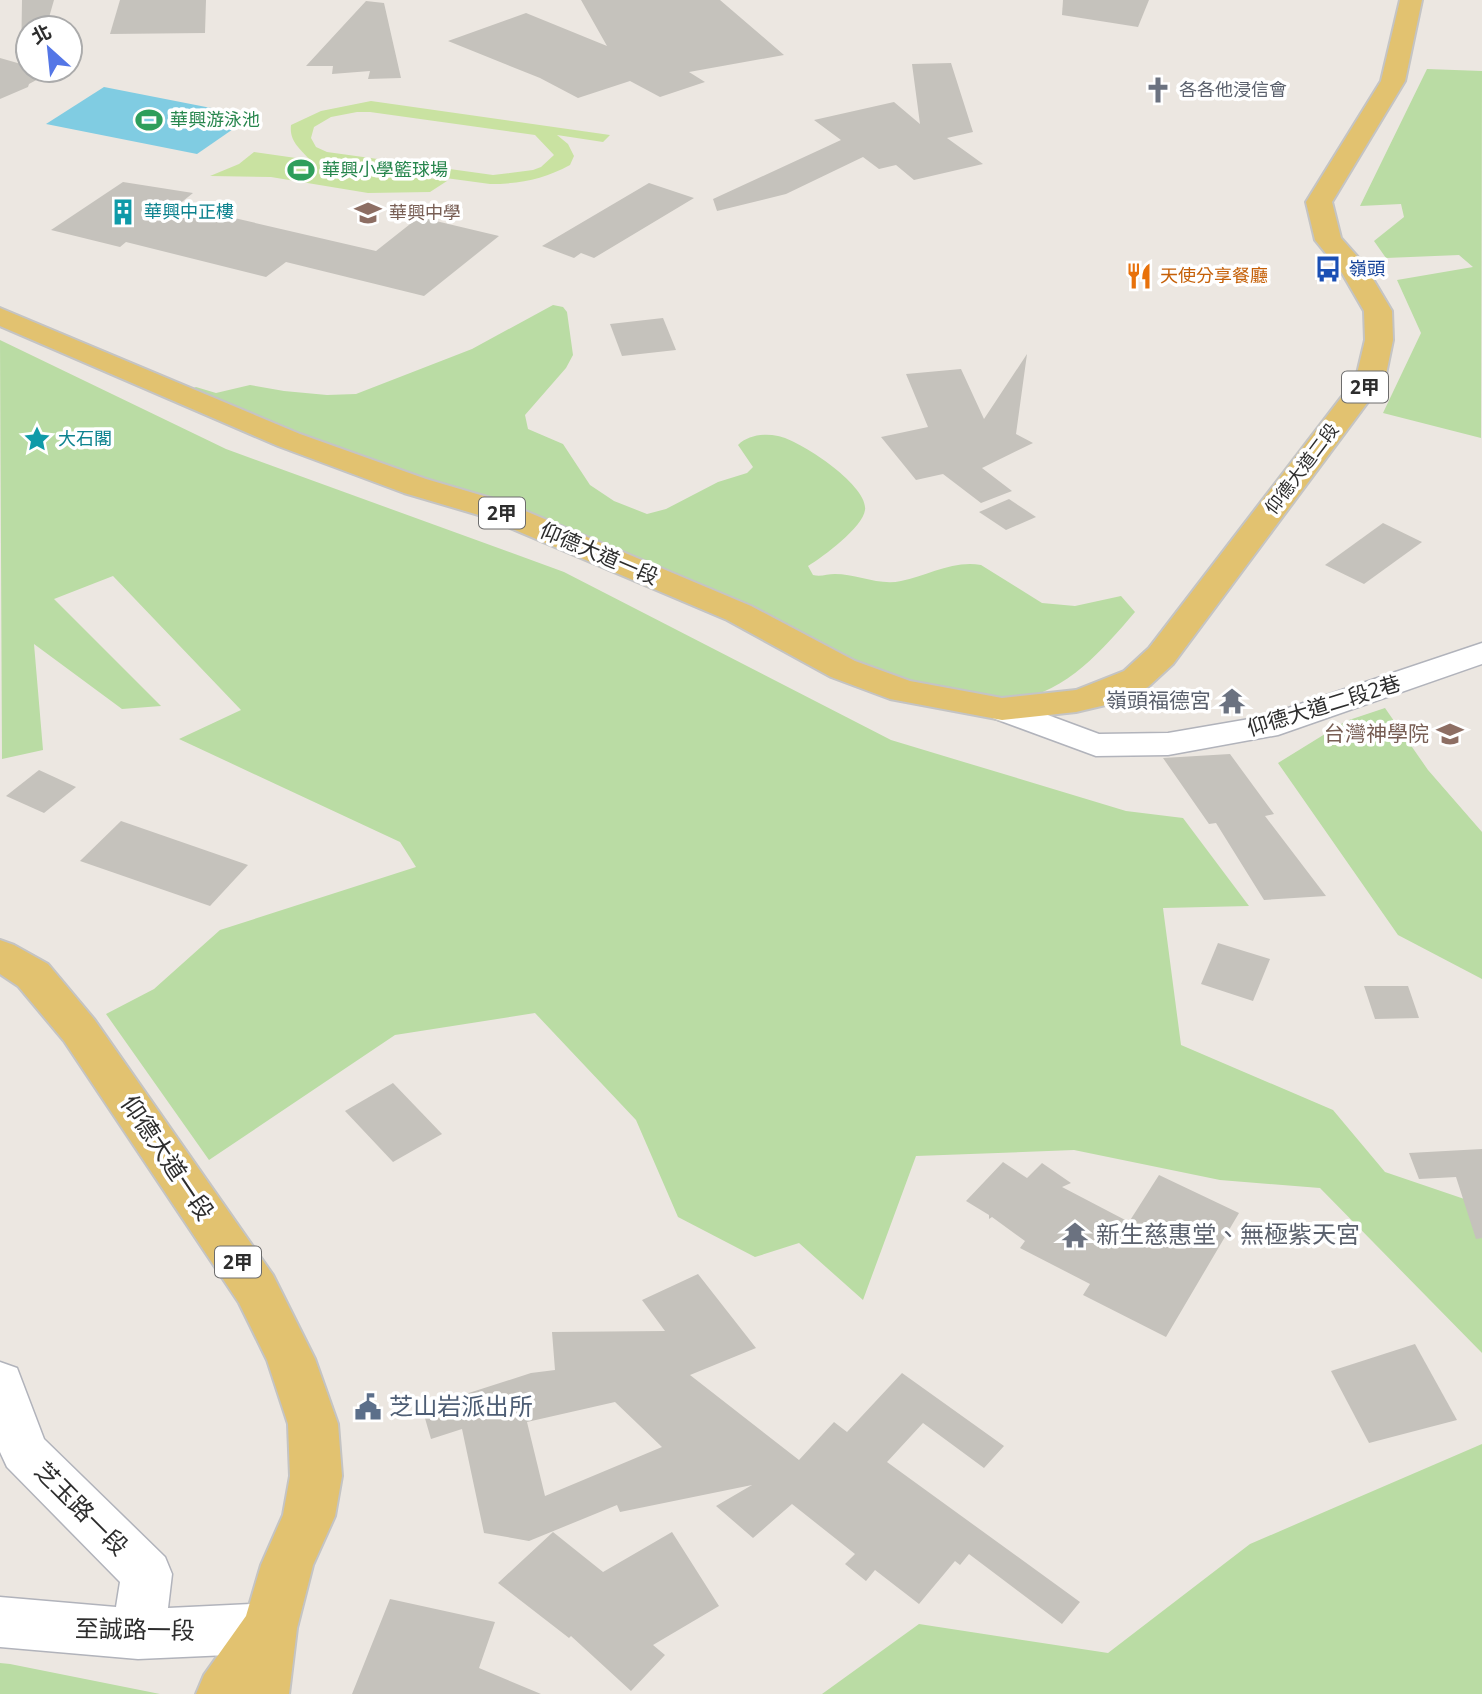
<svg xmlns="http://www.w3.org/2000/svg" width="1482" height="1694" font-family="'Open Sans','Noto Sans TC',sans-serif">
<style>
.green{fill:#badca4}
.pitch{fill:#c9e2a1;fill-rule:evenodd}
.water{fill:#80cce2}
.building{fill:#c5c2bc;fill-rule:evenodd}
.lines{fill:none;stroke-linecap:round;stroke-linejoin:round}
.minor-casing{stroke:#b1b3bb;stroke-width:3}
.major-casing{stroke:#c4c4c4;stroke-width:4}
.minor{fill:#fff;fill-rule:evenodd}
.major{fill:#e2c270;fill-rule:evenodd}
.labels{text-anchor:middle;stroke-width:7;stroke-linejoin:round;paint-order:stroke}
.far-worship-label{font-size:18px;fill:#5b616d;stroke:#fff;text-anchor:start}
.far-leisure-label{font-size:18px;fill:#27864d;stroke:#fff;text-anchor:start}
.far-culture-label{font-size:18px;fill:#0d838f;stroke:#fff;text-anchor:start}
.far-education-label{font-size:18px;fill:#785e54;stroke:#fff;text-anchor:start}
.far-transit-label{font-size:18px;fill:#164399;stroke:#fff;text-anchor:start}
.far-food-label{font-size:18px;fill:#c56008;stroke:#fff;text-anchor:start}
.far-street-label{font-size:18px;fill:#2d2d2d;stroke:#fff}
.shield{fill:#fff;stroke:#6c6c6c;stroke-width:2}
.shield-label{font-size:19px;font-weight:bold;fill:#2d2d2d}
.street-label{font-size:21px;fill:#2d2d2d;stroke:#fff}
.worship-label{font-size:21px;fill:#5b616d;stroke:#fff;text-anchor:end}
.education-label{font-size:21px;fill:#785e54;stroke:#fff;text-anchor:end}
.near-street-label{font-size:24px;fill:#2d2d2d;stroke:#fff}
.near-worship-label{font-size:24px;fill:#5b616d;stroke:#fff;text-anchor:start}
.near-service-label{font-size:24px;fill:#4e5e75;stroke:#fff;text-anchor:start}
</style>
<rect width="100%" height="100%" fill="#ece7e1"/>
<g class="green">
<path d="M1427,69L1482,71L1481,438L1383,413L1421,333L1397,280L1473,267L1459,255L1386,258L1374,241L1404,217L1401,204L1360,206Z"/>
<path d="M553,305L563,307L567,312L573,355L566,368L525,415L528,429L563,444L590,485L614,501L647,514L666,509L718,482L747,473L753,467L738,445C748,435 764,433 778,436C800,440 869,486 865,510C863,527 823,557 808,566L813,575C821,577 827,574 835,574C856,574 880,586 901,581C927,576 953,560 981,565L1042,603L1075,606L1121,596L1135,612C1100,653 1059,701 1000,701C967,701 932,691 899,686L303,442L188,390L196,387L216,393L250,385L284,391L327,395L356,394L472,349Z"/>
<path d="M0,340L226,449L564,572L891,740L1126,811L1183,818L1249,906L1163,908L1181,1045L1333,1110L1385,1172L1482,1205V1353L1320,1188L1220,1180L1074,1150L916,1156L863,1300L799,1243L755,1257L678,1217L636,1120L535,1013L395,1035L209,1160L106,1014L154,989L220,930L416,867L400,842L179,739L241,710L113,576L54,599L161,706L122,709L34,644L43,750L2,759Z"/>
<path d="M1385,708L1428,770L1482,832V979L1398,935L1278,763L1346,721Z"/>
<path d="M1482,1444V1694H822L919,1624L1108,1653L1250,1544Z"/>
<path d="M0,1663L10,1664L160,1694H0Z"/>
</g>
<path class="pitch" d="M371,101L610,135L603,142L557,135L568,144L574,156L570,165C544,179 520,184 490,184L342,164L447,181L430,192L368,193L271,177L210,176L239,164L254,152L310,160C301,149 289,142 291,125L321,111ZM357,112H370L535,135L554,155L541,167L533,170L493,175L327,152L316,147L311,138L314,127L331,117Z"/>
<path class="water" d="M104,87L252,116L197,154L46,124Z"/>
<g class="building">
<path d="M22,0H54L46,28H28V70L51,72L29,84L28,87L0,99V58L21,64Z"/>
<path d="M120,0H206L205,33L110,34Z"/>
<path d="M581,0H720L784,55L689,72L705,82L660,97L630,81L578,98L540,78L448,41L526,13L607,46Z"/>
<path d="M1063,0H1149L1138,27L1062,15Z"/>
<path d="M366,1L384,3L401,78L368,79L370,71L332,74L333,66H306Z"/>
<path d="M951,63L973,132L947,138L983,164L914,180L896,165L879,169L863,157L786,194L717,211L713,199L841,140L814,120L894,102L920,124L912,64Z"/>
<path d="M123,182L193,193L178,205L376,251L419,217L499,236L424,296L286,262L266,277L126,242L120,247L51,230Z"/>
<path d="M649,183L694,198L594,258L581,253L574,258L542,246Z"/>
<path d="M663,318L676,350L622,356L610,324Z"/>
<path d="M1027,354L1016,434L1033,443L982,468L1012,491L981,503L943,474L916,480L881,437L928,427L906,374L961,369L984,419Z"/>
<path d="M1009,499L1036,517L1006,530L979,512Z"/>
<path d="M1383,523L1422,542L1364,584L1325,565Z"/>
<path d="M1230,754L1274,814L1265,816L1326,896L1264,900L1216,823L1209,824L1163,758Z"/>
<path d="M39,770L76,787L44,813L6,796Z"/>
<path d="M121,821L248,865L210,906L80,861Z"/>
<path d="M1218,943L1270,959L1253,1001L1201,984Z"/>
<path d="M1364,986H1408L1419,1018L1375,1019Z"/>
<path d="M393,1083L442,1134L393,1162L345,1111Z"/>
<path d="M1482,1149V1238L1476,1239L1456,1177L1419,1179L1409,1153Z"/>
<path d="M1003,1162L1027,1178L1042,1163L1071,1183L1062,1187L1129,1222L1159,1175L1239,1213L1166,1337L1083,1295L1090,1284L1020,1248L1025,1241L992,1217L989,1219V1215L966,1201Z"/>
<path d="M698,1274L756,1348L690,1375L799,1460L834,1422L847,1432L902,1373L1004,1446L984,1468L923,1423L887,1462L1080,1602L1062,1624L969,1554L960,1565L955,1561L919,1604L875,1570L866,1581L845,1564L855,1554L792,1504L753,1538L716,1506L752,1485L620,1512L617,1505L529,1541L484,1533L462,1429L431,1439L422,1408L531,1373L555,1370L552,1332L665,1331L642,1300ZM615,1402L662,1447L545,1496L527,1422Z"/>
<path d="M1415,1344L1457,1420L1369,1443L1331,1371Z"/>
<path d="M553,1532L603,1572L672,1532L719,1606L653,1645L665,1655L631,1691L571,1636L569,1638L498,1583Z"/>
<path d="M390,1599L495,1622L479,1668L541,1694H352Z"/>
</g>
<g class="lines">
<g class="minor-casing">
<g id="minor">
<path d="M1482,643V664L1278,735L1168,755L1096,756L990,717L985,709L990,701L1002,698L1099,734L1168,733L1261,717Z"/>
<path d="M0,1362L17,1368L44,1439L165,1557L172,1574L168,1608L270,1603L288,1610L296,1628L288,1646L270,1653L138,1659L0,1647V1597L116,1607L120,1582L7,1467L0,1452Z"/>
</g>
</g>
<g class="major-casing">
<g id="major">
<path d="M1400,0H1422L1405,81L1332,202L1341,238L1364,264L1392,311L1393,340L1385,379L1173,664L1148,687L1114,703L1076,712L1002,720L890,699L831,677L727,620L482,516L404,493L278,446L0,326V308L300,434L426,479L504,502L751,606L855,661L910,681L1002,698L1076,690L1124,671L1149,648L1356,378L1365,340L1364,311L1342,273L1315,240L1306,202L1381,81Z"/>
<path d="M0,940L14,945L48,964L94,1019L273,1275L315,1359L338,1424L342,1476L335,1516L313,1565L297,1628L289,1694H196L204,1675L246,1616L261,1565L283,1515L290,1476L288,1424L267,1360L239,1303L64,1041L18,986L0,974Z"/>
</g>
</g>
<use href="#minor" class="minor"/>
<use href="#major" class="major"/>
</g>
<defs>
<g id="church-bare" transform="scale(2.1)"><path d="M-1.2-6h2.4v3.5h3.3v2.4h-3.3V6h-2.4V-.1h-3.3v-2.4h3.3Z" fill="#6b7280" stroke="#fff" stroke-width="2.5" paint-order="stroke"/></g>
<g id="stadium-bare" transform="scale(2.1)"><path d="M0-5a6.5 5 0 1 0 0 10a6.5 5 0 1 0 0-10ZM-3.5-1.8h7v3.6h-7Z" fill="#2e9e5b" stroke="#fff" stroke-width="2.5" paint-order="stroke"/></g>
<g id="building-bare" transform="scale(2.1)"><path d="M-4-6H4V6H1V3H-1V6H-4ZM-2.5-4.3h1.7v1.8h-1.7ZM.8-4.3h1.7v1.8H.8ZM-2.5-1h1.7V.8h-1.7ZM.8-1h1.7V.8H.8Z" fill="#0f9aa8" stroke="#fff" stroke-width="2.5" paint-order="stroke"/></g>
<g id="school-bare" transform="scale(2.1)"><path d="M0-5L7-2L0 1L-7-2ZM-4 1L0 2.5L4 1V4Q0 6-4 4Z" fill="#8d6e63" stroke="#fff" stroke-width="2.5" paint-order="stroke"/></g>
<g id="bus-bare" transform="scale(2.1)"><path d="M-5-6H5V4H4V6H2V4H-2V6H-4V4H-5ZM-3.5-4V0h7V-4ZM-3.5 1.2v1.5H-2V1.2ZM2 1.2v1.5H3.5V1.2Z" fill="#1a4fb4" stroke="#fff" stroke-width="2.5" paint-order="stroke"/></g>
<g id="restaurant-bare" transform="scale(2.1)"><path d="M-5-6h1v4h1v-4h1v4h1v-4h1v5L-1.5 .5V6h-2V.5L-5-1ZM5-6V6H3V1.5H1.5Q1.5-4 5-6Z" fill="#e8710a" stroke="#fff" stroke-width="2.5" paint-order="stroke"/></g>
<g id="sight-bare" transform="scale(2.1)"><path d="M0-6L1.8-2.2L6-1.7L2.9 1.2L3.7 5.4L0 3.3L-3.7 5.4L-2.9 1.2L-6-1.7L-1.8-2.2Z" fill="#0f9aa8" stroke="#fff" stroke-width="2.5" paint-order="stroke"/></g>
<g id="temple-bare" transform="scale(2.1)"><path d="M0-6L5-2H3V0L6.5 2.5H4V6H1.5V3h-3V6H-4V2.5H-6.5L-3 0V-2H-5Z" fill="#6b7280" stroke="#fff" stroke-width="2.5" paint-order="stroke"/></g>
<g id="university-bare" transform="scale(2.1)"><path d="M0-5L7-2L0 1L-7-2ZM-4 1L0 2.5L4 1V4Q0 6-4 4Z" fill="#8d6e63" stroke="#fff" stroke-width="2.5" paint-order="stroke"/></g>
<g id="civic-bare" transform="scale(2.1)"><path d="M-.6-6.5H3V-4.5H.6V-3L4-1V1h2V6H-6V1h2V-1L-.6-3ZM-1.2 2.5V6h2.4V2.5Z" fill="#5c6f8a" stroke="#fff" stroke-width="2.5" paint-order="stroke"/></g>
</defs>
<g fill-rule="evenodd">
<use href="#church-bare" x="1158" y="90"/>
<use href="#stadium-bare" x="149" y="120"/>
<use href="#stadium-bare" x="301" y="170"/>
<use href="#building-bare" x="123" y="212"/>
<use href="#school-bare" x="368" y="213"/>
<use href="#bus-bare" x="1328" y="269"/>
<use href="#restaurant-bare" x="1139" y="276"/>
<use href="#sight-bare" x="37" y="439"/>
<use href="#temple-bare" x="1232" y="701"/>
<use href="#university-bare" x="1450" y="734"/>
<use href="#temple-bare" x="1075" y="1235"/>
<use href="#civic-bare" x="368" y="1407"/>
</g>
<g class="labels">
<g class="far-worship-label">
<text x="1179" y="96">各各他浸信會</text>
</g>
<g class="far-leisure-label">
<text x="170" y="126">華興游泳池</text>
<text x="322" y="176">華興小學籃球場</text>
</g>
<g class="far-culture-label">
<text x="144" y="218">華興中正樓</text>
<text x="58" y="445">大石閣</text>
</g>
<g class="far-education-label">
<text x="389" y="219">華興中學</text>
</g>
<g class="far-transit-label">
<text x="1349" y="275">嶺頭</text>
</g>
<g class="far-food-label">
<text x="1160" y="282">天使分享餐廳</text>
</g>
<g class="far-street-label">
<text transform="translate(1302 469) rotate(-53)" y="6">仰德大道二段</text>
</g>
<g class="shield">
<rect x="1342" y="371.5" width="46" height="31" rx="5"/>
<rect x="479" y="497.5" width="46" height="31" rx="5"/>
<rect x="215" y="1246.5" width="46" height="31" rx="5"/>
</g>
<g class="shield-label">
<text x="1365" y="394">2甲</text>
<text x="502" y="520">2甲</text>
<text x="238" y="1269">2甲</text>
</g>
<g class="street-label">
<text transform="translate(599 554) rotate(23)" y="7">仰德大道一段</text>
<text transform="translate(1324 706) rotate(-17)" y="7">仰德大道二段2巷</text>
</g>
<g class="worship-label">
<text x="1211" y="708">嶺頭福德宮</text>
</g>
<g class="education-label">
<text x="1429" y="741">台灣神學院</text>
</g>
<g class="near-street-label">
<text transform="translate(167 1158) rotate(56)" y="8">仰德大道一段</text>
<text transform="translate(81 1509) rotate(45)" y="8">芝玉路一段</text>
<text transform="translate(135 1630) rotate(1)" y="8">至誠路一段</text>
</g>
<g class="near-worship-label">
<text x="1096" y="1243">新生慈惠堂、無極紫天宮</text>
</g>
<g class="near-service-label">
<text x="389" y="1415">芝山岩派出所</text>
</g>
</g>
<g transform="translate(49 49) rotate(333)"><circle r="33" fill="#ffffff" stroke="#ababab" stroke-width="2"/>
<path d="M0-5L12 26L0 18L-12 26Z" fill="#5476e6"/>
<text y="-10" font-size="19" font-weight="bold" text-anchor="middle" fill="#2d2d2d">北</text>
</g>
</svg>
